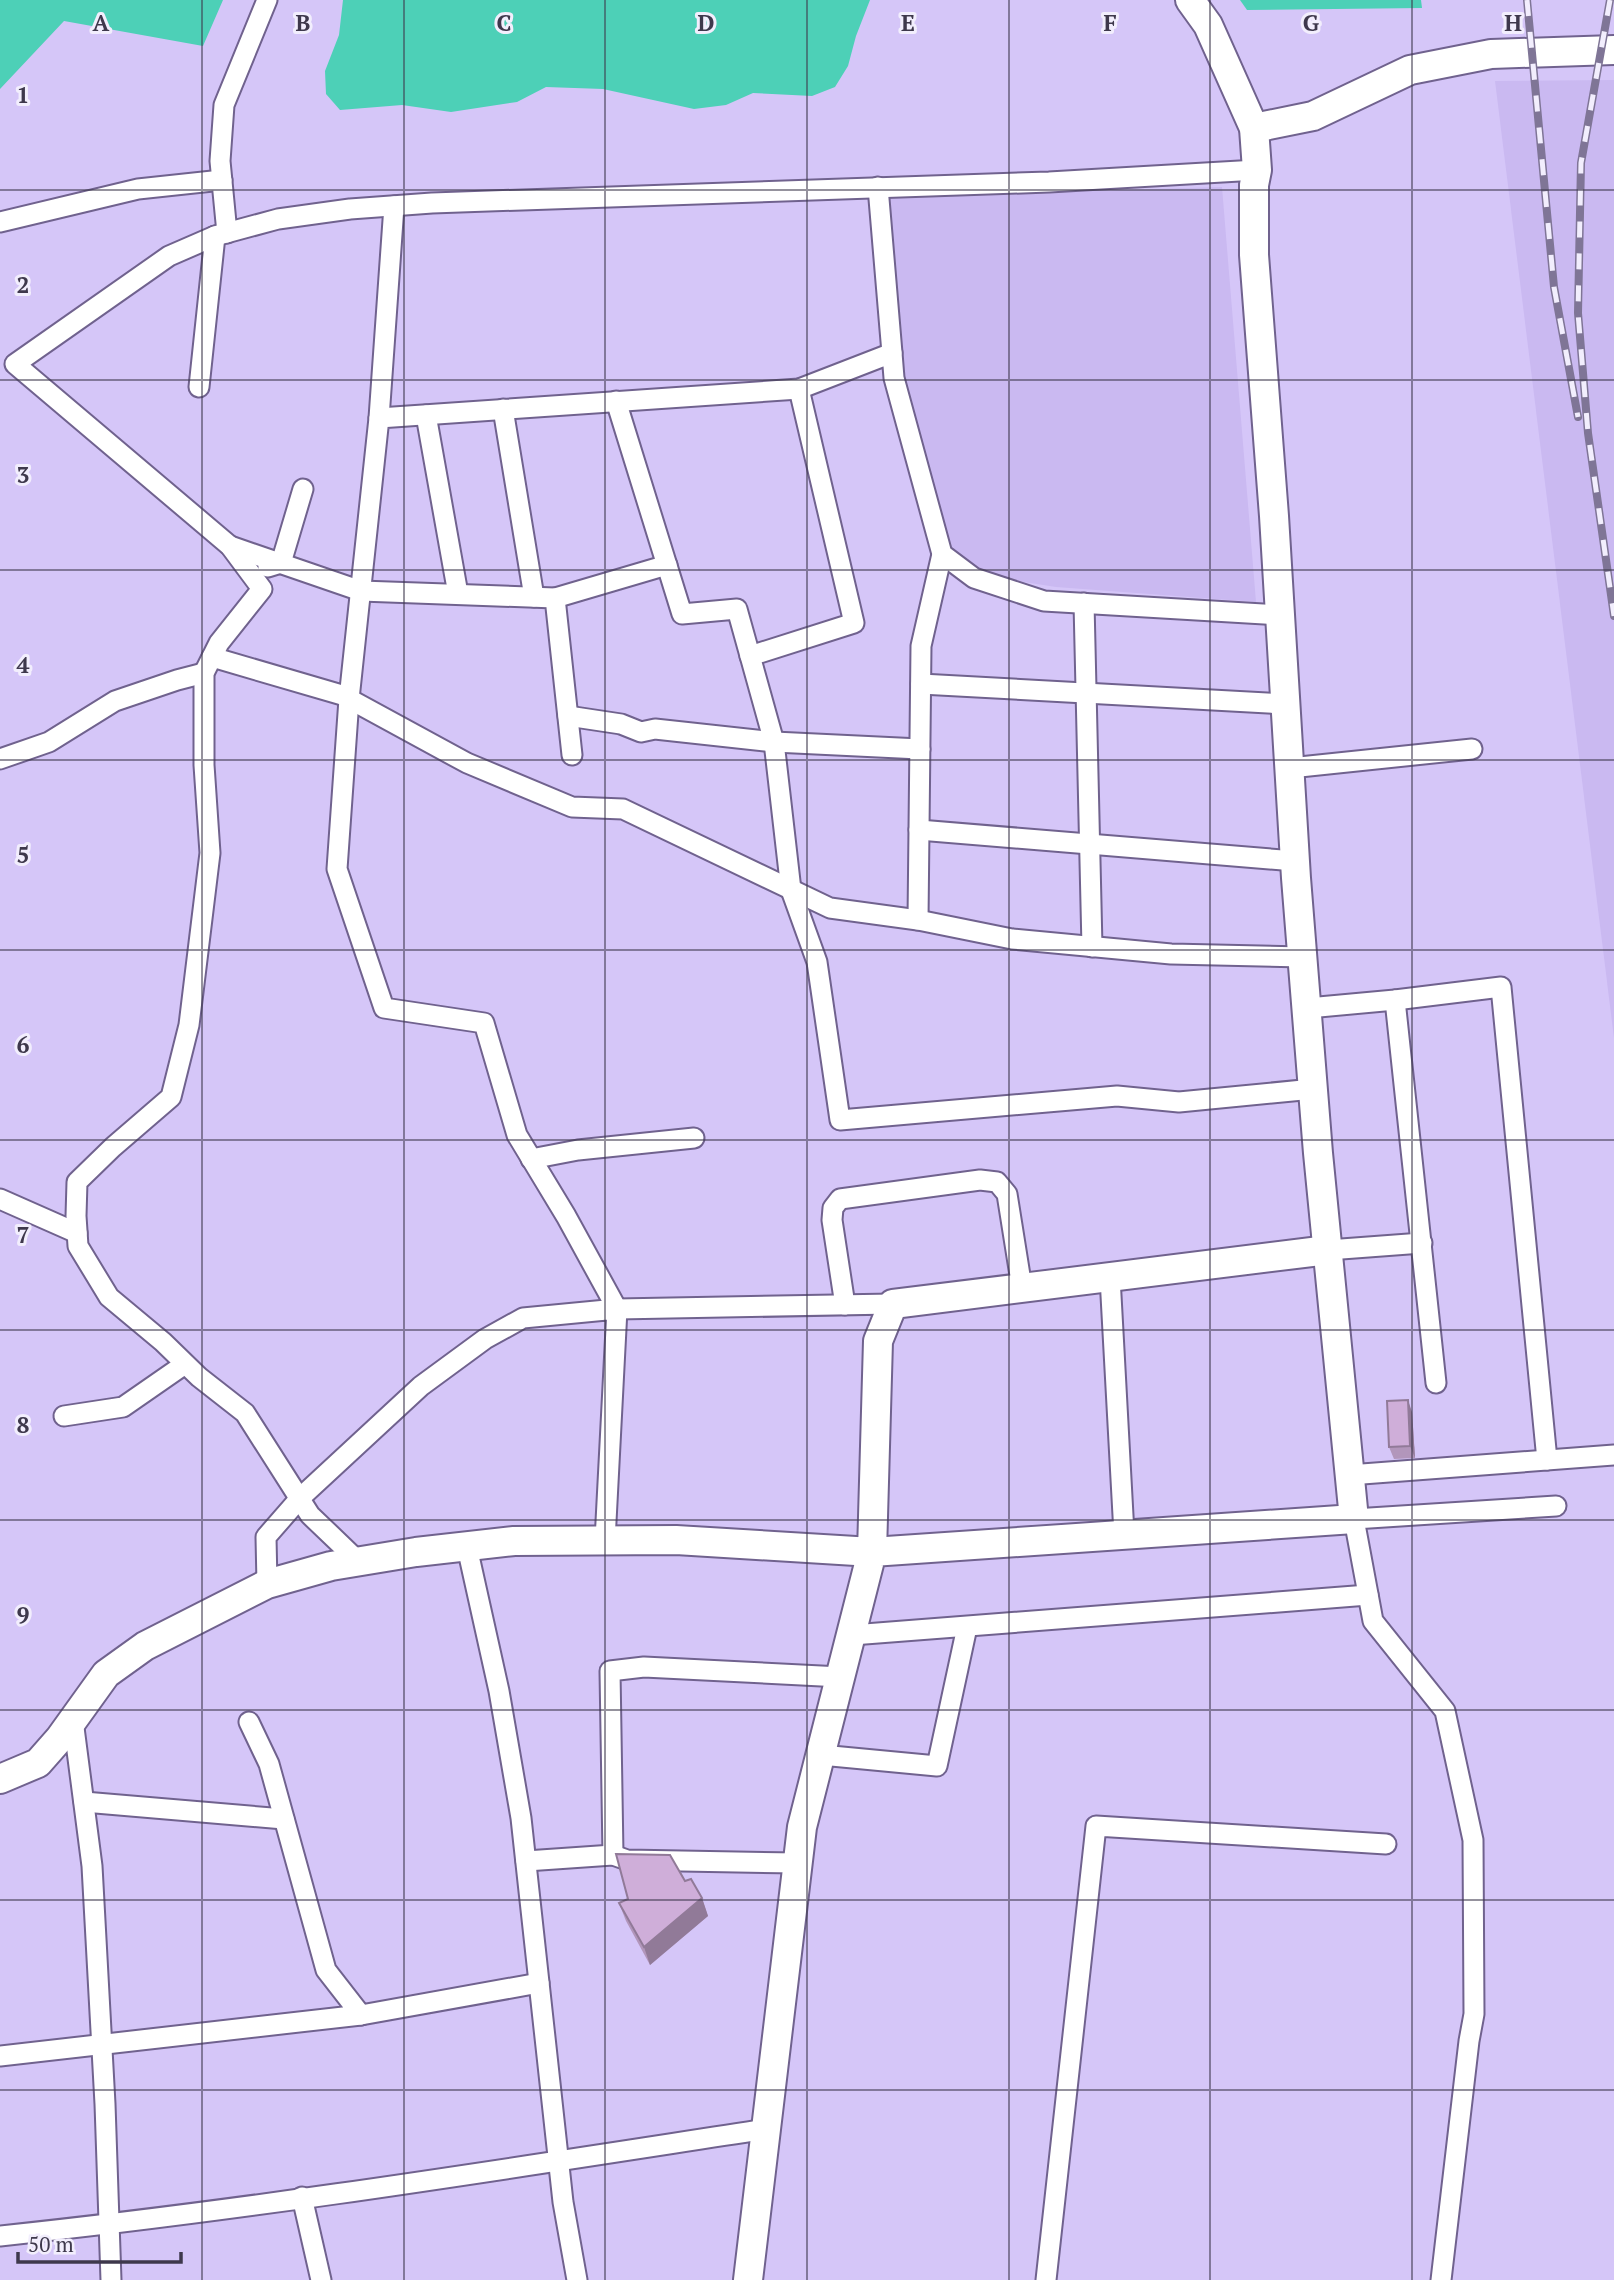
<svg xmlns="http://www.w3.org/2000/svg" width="1614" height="2280" font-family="'PT Serif',serif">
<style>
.built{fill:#cab9f1}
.water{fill:#4dd0b7}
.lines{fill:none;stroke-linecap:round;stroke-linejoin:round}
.street-casing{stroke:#70628e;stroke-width:23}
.secondary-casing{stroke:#70628e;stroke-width:32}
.street{stroke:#fff;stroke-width:19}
.secondary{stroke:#fff;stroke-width:28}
.rail-casing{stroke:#7f7596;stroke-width:8}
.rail{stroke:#f2eefd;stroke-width:5;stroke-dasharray:16;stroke-linecap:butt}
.wall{fill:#b296bb}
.shaded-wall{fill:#917a98}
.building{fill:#cfaed9;stroke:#917a98;stroke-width:2}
.grid{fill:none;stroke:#3e384c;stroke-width:2;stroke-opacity:0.55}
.grid-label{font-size:23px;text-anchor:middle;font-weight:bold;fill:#3e384c;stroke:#f2eefd;stroke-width:6;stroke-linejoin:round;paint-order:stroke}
</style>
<rect width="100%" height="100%" fill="#d5c6f8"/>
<g class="built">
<path d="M1614,80V1038L1495,81Z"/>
<path d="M1222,187L1256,602L1056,587L980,575L948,551L900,375L885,197Z"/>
</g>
<g class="water">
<path d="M0,0H223L203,46L64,21L0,89Z"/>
<path d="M343,0H870L856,36L848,66L835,87L812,96L753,93L726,105L694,109L603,89L546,87L517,102L451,112L402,105L340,110L326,94L325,71L339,35Z"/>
<path d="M1240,0H1421L1422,8L1247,10Z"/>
</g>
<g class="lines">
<g class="street-casing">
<g id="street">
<path d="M878,187L892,353"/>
<path d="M0,222L138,189L222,180"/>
<path d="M227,233L220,161L224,105L267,0"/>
<path d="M199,387L215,236"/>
<path d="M616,401L682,614L737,609L774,742L791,890L817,962L840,1120L1117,1096L1179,1102L1313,1089"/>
<path d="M503,409L534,597"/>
<path d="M426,415L458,594"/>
<path d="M379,418L394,206"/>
<path d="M230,546L361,591L555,598L572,755"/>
<path d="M268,567L281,563L303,489"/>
<path d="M555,598L667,565"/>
<path d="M1084,603L1092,947"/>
<path d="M750,656L854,623L799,389"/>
<path d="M212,657L342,695L467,763L572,807L623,809L830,908L918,920L1012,939L1171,954L1303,957"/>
<path d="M921,684L1286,704"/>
<path d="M568,716L621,724L641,732L655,729L774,742L920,749"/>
<path d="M0,759L49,742L115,701L177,680L204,673"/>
<path d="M1290,768L1472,749"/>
<path d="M919,830L1295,861"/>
<path d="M918,920L921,646L942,554"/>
<path d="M1395,1000L1436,1383"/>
<path d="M1308,1008L1395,1000L1501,987L1547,1460"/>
<path d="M531,1159L578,1150L694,1138"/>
<path d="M0,1199L77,1233"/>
<path d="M1328,1250L1422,1243"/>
<path d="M1110,1277L1124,1534"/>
<path d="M893,1304L617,1309L566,1216L517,1135L484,1023L384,1008L337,869L349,699L379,418L799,389L892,353L894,378L942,554L974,578L1044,601L1280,615"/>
<path d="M845,1305L832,1220L833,1208L840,1199L980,1180L997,1182L1007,1194L1022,1288"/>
<path d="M64,1416L123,1407L185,1364"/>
<path d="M1349,1475L1614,1455"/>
<path d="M467,1547L499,1691L521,1818L563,2202L577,2280"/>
<path d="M358,1561L310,1515L245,1413L199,1377L163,1342L109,1297L78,1246L76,1216L77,1182L113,1147L171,1097L189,1025L210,853L204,765V673L219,643L262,589L230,546L15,364L169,256L215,236L278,219L350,209L432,203L1049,182L1257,170"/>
<path d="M267,1584L266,1537L300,1498L421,1386L485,1339L523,1318L617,1309L605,1541"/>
<path d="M852,1635L1368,1595"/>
<path d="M73,1720L92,1866L105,2104L111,2280"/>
<path d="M821,1755L937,1766L967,1627"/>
<path d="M84,1802L284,1819"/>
<path d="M613,1855L610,1671L644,1667L841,1677"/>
<path d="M526,1861L613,1855L627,1860L797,1863"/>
<path d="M361,2015L539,1983"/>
<path d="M0,2056L361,2015L326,1970L269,1764L249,1722"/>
<path d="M302,2197L321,2280"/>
<path d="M0,2236C257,2209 512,2168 767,2129"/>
<path d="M1046,2280L1096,1826L1386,1844"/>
<path d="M1441,2280L1469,2041L1474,2014L1473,1840L1445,1711L1373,1621L1354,1519L1556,1506"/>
</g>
</g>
<g class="secondary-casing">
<g id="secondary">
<path d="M1254,128L1313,116L1410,70L1491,54L1614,50"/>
<path d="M0,1779L38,1763L60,1738L106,1674L145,1646L267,1584L331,1566L416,1552L514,1541L676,1540L872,1552L878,1341L893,1304L1328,1250"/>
<path d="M748,2280L802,1827L872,1552L1354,1519L1318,1153L1296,878L1274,516L1254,255V185L1257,170L1254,128L1208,25L1190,0"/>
</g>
</g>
<use href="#street" class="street"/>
<use href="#secondary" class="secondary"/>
<g class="rail-casing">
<g id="rail">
<path d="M1527,0L1554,287L1578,417"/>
<path d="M1610,0L1581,163L1578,313L1588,433L1614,616"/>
</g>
</g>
<use href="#rail" class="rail"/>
</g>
<g class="wall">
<path d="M1412,1412L1415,1458L1394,1459L1389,1447Z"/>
<path d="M685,1881L702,1898L708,1916L650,1965L626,1921L619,1903Z"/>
</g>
<g class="shaded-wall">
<path d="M1408,1400L1412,1412L1415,1458L1410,1446Z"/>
<path d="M702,1898L708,1916L650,1965L644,1947Z"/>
</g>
<g class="building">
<path d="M1408,1400L1410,1446L1389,1447L1387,1401Z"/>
<path d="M616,1854L670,1855L685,1881L691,1879L702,1898L644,1947L619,1903L628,1899Z"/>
</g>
<path class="grid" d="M202,0V2280M404,0V2280M605,0V2280M807,0V2280M1009,0V2280M1210,0V2280M1412,0V2280M0,190H1614M0,380H1614M0,570H1614M0,760H1614M0,950H1614M0,1140H1614M0,1330H1614M0,1520H1614M0,1710H1614M0,1900H1614M0,2090H1614"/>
<g class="grid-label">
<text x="101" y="31">A</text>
<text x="303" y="31">B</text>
<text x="504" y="31">C</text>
<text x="706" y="31">D</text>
<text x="908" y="31">E</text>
<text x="1110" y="31">F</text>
<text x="1311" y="31">G</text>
<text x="1513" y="31">H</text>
<text x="23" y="103">1</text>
<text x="23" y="293">2</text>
<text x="23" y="483">3</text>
<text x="23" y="673">4</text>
<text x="23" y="863">5</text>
<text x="23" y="1053">6</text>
<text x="23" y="1243">7</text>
<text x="23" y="1433">8</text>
<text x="23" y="1623">9</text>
</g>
<path d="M18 2252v10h163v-10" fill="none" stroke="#3e384c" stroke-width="3.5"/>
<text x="28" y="2252" font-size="21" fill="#3e384c" stroke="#f2eefd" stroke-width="5" paint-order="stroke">50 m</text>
</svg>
